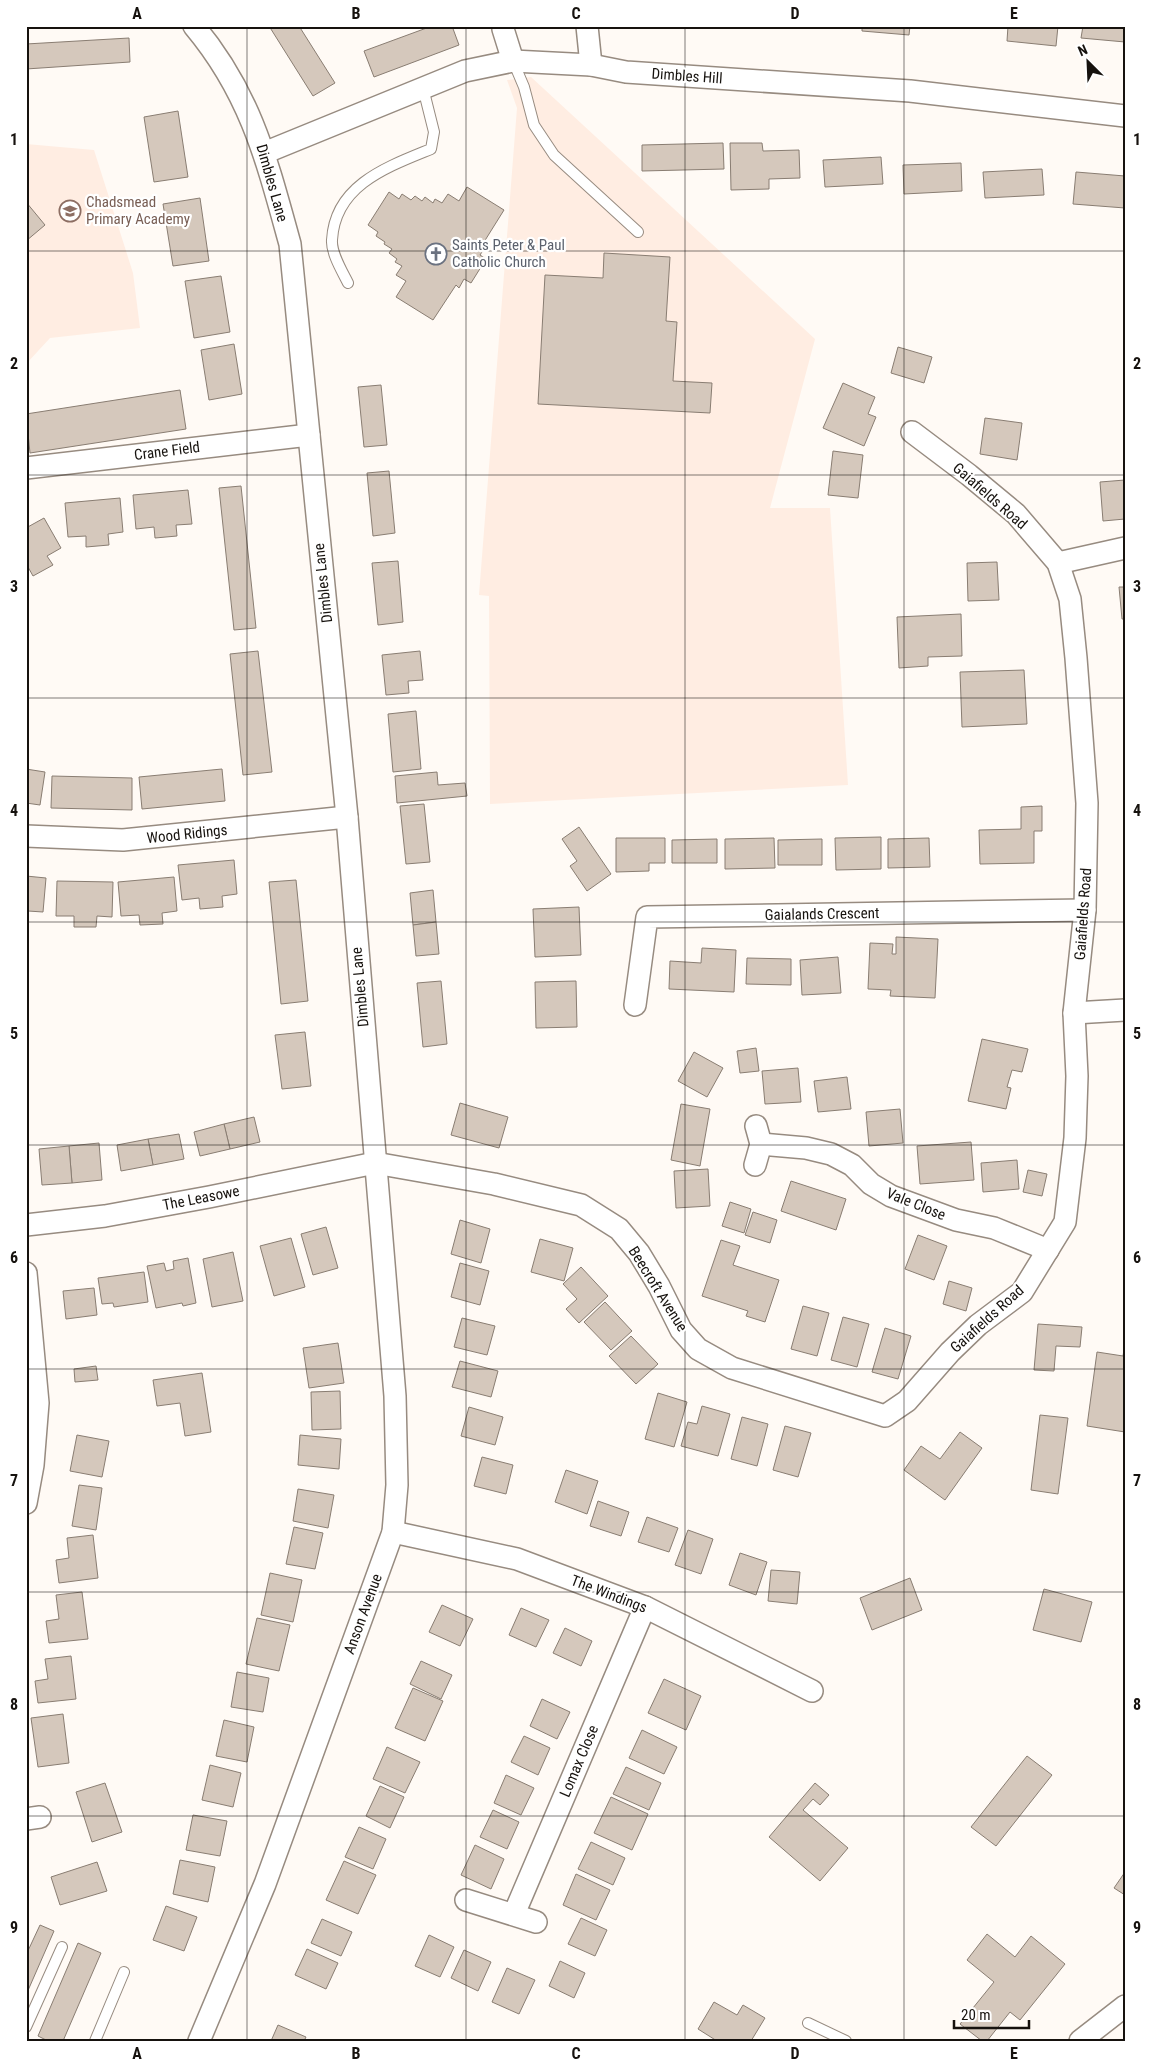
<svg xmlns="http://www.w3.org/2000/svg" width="1151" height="2067" font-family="'Roboto Condensed',sans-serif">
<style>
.education{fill:#ffede2}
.building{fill:#d5c8bc;stroke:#897d72}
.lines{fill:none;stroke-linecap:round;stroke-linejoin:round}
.lane-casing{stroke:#978b80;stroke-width:12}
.street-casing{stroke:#978b80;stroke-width:24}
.lane{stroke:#fff;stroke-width:10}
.street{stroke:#fff;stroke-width:21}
.grid{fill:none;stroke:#16120e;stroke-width:1;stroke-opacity:0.55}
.labels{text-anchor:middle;stroke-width:4.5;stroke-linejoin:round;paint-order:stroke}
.street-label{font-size:15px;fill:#16120e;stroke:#fff}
.education-label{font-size:15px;fill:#785e54;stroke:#fff;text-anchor:start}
.worship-label{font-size:15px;fill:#5b616d;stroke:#fff;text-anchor:start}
.neatline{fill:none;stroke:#16120e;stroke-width:2}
.grid-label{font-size:16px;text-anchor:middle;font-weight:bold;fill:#16120e}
</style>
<rect width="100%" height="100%" fill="#fffaf5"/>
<g class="education">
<path d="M531,77L815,339L770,508H830L848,785L490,804L489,596L479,595L517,108L507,80Z"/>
<path d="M26,144L94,150L133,273L140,328L50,338L26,364Z"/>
</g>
<g class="building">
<path d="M269,26H299L335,83L313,96Z"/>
<path d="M432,26H452L459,45L374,77L364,51Z"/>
<path d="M862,26H910L909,35L862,31Z"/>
<path d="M1008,26H1058L1056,46L1007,41Z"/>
<path d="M1083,26H1125V42L1081,38Z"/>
<path d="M129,38L130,62L26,69V44Z"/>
<path d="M178,111L188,177L154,182L144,117Z"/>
<path d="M723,143L724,169L642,171V145Z"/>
<path d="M730,143H762L763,151L799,150L800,178L769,179V189L731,190Z"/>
<path d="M881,157L883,184L825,187L823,160Z"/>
<path d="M961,163L962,191L904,194L903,165Z"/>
<path d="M1042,169L1044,195L985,198L983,172Z"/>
<path d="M1076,172L1125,176V208L1073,204Z"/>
<path d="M467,187L504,210L484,242L487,244L480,255L486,259L471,283L464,279L459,288L456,285L433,320L396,297L406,281L396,275L402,266L395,262L397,259L389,253L392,249L384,244L385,242L376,236L378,232L368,225L389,192L399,199L402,194L411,200L415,196L422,201L425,197L433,203L435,199L442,203L448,194L459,201Z"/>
<path d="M200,198L209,261L173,266L163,204Z"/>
<path d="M26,202L45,225L26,241Z"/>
<path d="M604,253L670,257L666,321L677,322L673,381L712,383L710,413L538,404L545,275L603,278Z"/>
<path d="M221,276L230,332L194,338L185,281Z"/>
<path d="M234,344L242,394L209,400L201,350Z"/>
<path d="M898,347L932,357L924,383L891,373Z"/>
<path d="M843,383L875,397L868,414L876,417L864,446L823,428Z"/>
<path d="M381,385L387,445L364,447L358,387Z"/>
<path d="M180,390L186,429L30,453L26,414Z"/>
<path d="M985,418L1022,423L1017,460L980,454Z"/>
<path d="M833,451L863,455L858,498L828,495Z"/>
<path d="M389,471L395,533L373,536L367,473Z"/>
<path d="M1125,480V519L1103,521L1100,482Z"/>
<path d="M241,486L256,628L234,630L219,488Z"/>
<path d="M188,490L192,524L176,525L177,536L155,538L154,527L136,529L133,495Z"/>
<path d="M120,498L123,532L108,534L109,545L86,547V536L68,537L65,503Z"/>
<path d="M44,518L61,548L47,556L53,565L33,576L28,567H26V528Z"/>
<path d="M398,561L403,622L378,625L372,563Z"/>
<path d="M997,562L999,600L968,601L967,563Z"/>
<path d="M1119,587H1125V619H1122Z"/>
<path d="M961,614L962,656L928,657V666L899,668L897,617Z"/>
<path d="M258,651L272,772L243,775L230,654Z"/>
<path d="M420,651L423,680L408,681L409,693L386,695L382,655Z"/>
<path d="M1024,670L1027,724L962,727L960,672Z"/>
<path d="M416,711L421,769L393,772L388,714Z"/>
<path d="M26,769L45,772L40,805L26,803Z"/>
<path d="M222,769L225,801L142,809L139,777Z"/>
<path d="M437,772L438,785L465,783L467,796L397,803L395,776Z"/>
<path d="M52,776L132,778V810L51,808Z"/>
<path d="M424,804L430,862L406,864L400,806Z"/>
<path d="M1042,806V831H1034V863L980,864L979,830L1021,829V807Z"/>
<path d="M579,827L611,874L587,891L570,866L577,861L562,839Z"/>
<path d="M881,837V869L836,870L835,838Z"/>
<path d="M616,838H665V863H649V871L616,872Z"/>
<path d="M774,838L775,868L725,869V839Z"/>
<path d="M929,838L930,867L888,868V839Z"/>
<path d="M717,839V863H672V840Z"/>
<path d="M822,839V865H778V840Z"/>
<path d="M234,860L237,894L222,896L223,907L200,909L199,898L182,900L178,865Z"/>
<path d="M26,876L46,878L43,912L28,911L27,921Z"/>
<path d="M174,877L177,911L162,913L163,924L140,925L139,915L121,916L118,882Z"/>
<path d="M296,880L308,1001L281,1004L269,882Z"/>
<path d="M57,881L113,882L112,917L97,916L96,927H74V916H56Z"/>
<path d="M433,890L436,922L413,925L410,893Z"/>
<path d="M579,907L581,955L535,957L533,909Z"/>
<path d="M436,922L439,954L416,956L413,925Z"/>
<path d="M896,937L938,939L935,998L890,996L891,990L868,989L870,943L893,944L892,954H896Z"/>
<path d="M702,948L736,950L734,992L669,989L670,961L701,963Z"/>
<path d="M838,957L841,993L802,995L800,960Z"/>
<path d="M747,958L791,959V985L746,984Z"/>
<path d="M441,981L447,1044L423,1047L417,983Z"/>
<path d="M576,981L577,1027L536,1028L535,982Z"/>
<path d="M305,1032L311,1086L282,1089L275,1035Z"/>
<path d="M982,1039L1028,1049L1022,1072L1012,1070L1007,1087L1011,1088L1006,1109L968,1101Z"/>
<path d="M756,1048L759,1071L740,1073L737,1051Z"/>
<path d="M694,1052L723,1068L707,1097L678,1081Z"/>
<path d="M798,1068L801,1102L765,1104L762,1071Z"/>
<path d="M847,1077L851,1109L818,1112L814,1081Z"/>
<path d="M460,1103L508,1117L499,1148L451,1135Z"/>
<path d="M681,1104L710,1109L700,1166L671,1160Z"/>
<path d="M900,1109L903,1143L869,1146L866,1112Z"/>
<path d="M254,1117L260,1142L230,1149L224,1124Z"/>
<path d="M224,1124L230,1149L200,1156L194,1132Z"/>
<path d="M179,1134L184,1159L153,1165L148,1139Z"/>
<path d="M148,1139L153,1165L121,1171L117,1145Z"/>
<path d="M971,1142L974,1180L920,1184L917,1146Z"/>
<path d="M99,1143L102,1180L72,1183L69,1146Z"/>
<path d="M69,1146L72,1183L42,1185L39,1149Z"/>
<path d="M1017,1160L1019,1189L983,1192L981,1163Z"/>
<path d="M708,1169L710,1206L676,1208L674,1171Z"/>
<path d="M1028,1170L1047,1174L1042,1196L1023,1192Z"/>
<path d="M791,1181L846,1199L836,1230L781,1211Z"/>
<path d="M730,1202L751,1209L744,1233L722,1226Z"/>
<path d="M753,1212L777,1220L770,1243L745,1235Z"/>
<path d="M460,1220L490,1229L481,1263L451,1254Z"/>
<path d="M326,1227L338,1268L313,1275L301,1234Z"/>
<path d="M918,1235L947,1246L934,1280L905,1269Z"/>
<path d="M291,1238L305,1287L274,1296L260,1246Z"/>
<path d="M540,1239L573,1248L564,1281L531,1272Z"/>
<path d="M721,1240L740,1246L733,1265L779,1280L765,1322L746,1316L748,1311L702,1296Z"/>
<path d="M233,1252L243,1301L212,1307L203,1259Z"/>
<path d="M188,1258L196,1303L183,1306L182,1303L156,1308L147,1266L164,1263L166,1271L174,1269L173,1261Z"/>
<path d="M460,1263L489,1271L480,1305L451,1297Z"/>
<path d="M581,1267L608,1296L579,1323L566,1309L577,1299L563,1284Z"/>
<path d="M144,1272L148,1302L114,1307L113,1303L102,1304L98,1278Z"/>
<path d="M949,1281L972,1288L966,1311L943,1304Z"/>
<path d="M94,1288L97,1315L66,1319L63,1291Z"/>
<path d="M605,1302L632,1331L611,1350L584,1322Z"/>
<path d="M803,1306L829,1313L817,1356L791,1349Z"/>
<path d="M843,1317L869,1324L857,1367L831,1360Z"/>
<path d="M462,1318L495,1326L487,1355L454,1347Z"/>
<path d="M1038,1324L1082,1327L1080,1347L1056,1346L1054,1371L1034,1370Z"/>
<path d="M885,1328L911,1336L898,1379L872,1372Z"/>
<path d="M631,1336L658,1364L636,1384L609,1356Z"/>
<path d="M338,1343L344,1383L309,1388L303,1348Z"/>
<path d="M1125,1344V1432L1087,1426L1097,1352L1123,1356Z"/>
<path d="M460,1361L498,1371L491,1397L452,1387Z"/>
<path d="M96,1366L98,1380L75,1382L74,1369Z"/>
<path d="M202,1373L211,1432L185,1436L180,1403L157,1406L153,1380Z"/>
<path d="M340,1391L341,1429L312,1430L311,1392Z"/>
<path d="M658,1393L687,1402L674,1447L645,1439Z"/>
<path d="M702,1406L730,1414L718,1456L681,1446L688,1422L697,1424Z"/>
<path d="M469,1407L503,1417L495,1445L461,1436Z"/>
<path d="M1040,1415L1068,1418L1058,1494L1031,1490Z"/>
<path d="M742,1417L768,1424L757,1466L731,1459Z"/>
<path d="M785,1426L811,1433L798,1477L773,1470Z"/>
<path d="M960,1432L982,1448L945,1500L904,1470L921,1446L940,1459Z"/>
<path d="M77,1435L109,1441L102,1477L70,1471Z"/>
<path d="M300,1435L341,1439L339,1469L298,1465Z"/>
<path d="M482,1457L513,1465L506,1494L474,1486Z"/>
<path d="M566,1470L598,1481L587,1514L555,1502Z"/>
<path d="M79,1485L102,1488L96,1530L72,1526Z"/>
<path d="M298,1489L334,1495L328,1528L293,1521Z"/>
<path d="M598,1501L629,1512L621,1536L590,1526Z"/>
<path d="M647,1517L678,1528L669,1552L638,1542Z"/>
<path d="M294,1527L323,1533L315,1569L286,1564Z"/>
<path d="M688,1530L713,1539L701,1574L675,1565Z"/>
<path d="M93,1535L98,1578L59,1583L56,1560L69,1558L67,1538Z"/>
<path d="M740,1553L767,1562L756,1595L729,1585Z"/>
<path d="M771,1570L800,1572L797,1604L768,1601Z"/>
<path d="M270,1573L302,1580L293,1622L261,1615Z"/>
<path d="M910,1578L922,1610L872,1630L860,1598Z"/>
<path d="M1044,1589L1092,1602L1081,1642L1033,1630Z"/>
<path d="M82,1592L88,1639L49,1643L46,1621L59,1619L56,1595Z"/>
<path d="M442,1605L473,1619L460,1646L429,1632Z"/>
<path d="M521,1608L549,1620L536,1647L509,1635Z"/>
<path d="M257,1618L290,1625L279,1671L246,1664Z"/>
<path d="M565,1628L592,1641L581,1666L553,1653Z"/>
<path d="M71,1656L76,1699L38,1703L35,1681L48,1679L45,1659Z"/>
<path d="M421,1661L452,1675L441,1699L410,1684Z"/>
<path d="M237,1672L269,1678L263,1712L231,1707Z"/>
<path d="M664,1679L701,1696L686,1730L648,1713Z"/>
<path d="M413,1688L443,1701L425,1741L395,1728Z"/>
<path d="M542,1699L570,1712L557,1739L530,1726Z"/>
<path d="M63,1714L69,1763L38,1767L31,1718Z"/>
<path d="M224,1720L254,1727L247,1762L216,1756Z"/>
<path d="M642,1730L677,1747L664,1774L629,1758Z"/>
<path d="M524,1736L550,1748L538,1775L511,1762Z"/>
<path d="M387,1747L420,1762L405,1793L373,1779Z"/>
<path d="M1027,1756L1052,1775L996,1846L971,1827Z"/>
<path d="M210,1765L241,1773L233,1807L202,1800Z"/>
<path d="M626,1767L661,1783L649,1810L613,1794Z"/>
<path d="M506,1775L534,1788L521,1815L494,1803Z"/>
<path d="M105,1783L122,1832L92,1842L76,1792Z"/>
<path d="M815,1783L829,1795L820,1805L813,1799L803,1810L848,1848L820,1881L769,1837Z"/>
<path d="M380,1786L404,1797L390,1828L366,1816Z"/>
<path d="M611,1797L648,1814L632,1850L594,1833Z"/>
<path d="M493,1810L519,1822L507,1849L480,1837Z"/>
<path d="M193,1815L227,1821L220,1856L186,1850Z"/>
<path d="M359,1827L386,1839L373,1869L345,1857Z"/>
<path d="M591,1842L625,1858L613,1885L578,1869Z"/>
<path d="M475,1845L504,1859L491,1889L461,1875Z"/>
<path d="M180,1860L215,1867L208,1902L173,1894Z"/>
<path d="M344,1861L376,1875L358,1914L326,1900Z"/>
<path d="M97,1862L107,1891L60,1905L51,1877Z"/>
<path d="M1125,1872V1895L1114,1888Z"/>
<path d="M576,1874L610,1890L596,1920L563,1905Z"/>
<path d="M166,1906L197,1917L184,1951L153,1940Z"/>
<path d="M581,1918L607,1930L595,1956L568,1944Z"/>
<path d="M322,1919L352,1932L341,1956L311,1943Z"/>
<path d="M40,1925L54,1931L26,1995V1955Z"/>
<path d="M987,1934L1015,1957L1031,1936L1065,1964L1020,2020L1010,2012L987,2041H982L960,2024L994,1982L967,1960Z"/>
<path d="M429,1935L454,1947L440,1977L415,1966Z"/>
<path d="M78,1943L101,1953L63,2041H48L38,2036Z"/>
<path d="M307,1949L338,1963L326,1989L295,1975Z"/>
<path d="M464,1950L491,1962L478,1991L451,1978Z"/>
<path d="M560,1961L585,1973L574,1998L549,1986Z"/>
<path d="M507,1968L535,1980L519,2014L492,2002Z"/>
<path d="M714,2002L737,2015L743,2005L765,2018L751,2041H717L698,2029Z"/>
<path d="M278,2025L306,2037L304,2041H271Z"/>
</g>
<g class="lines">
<g class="lane-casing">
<g id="lane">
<path d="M513,61L524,87L534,125L554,155L638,232"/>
<path d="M348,283C342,271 331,253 332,240C335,185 387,167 431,149L434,132L423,88"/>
<path d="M808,2023L846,2041"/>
<path d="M26,2027L62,1947"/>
<path d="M95,2041L124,1972"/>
</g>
</g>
<g class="street-casing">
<g id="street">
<path d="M194,26C251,94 267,161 290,244L347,817L395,1396L397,1485L393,1532L265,1884L199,2041"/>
<path d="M504,26L503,29L513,61"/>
<path d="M587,26L591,65"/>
<path d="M264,153L465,71L513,61L591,65L626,72L910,91L1125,116"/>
<path d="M26,468L309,435"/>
<path d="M1058,563L1125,548"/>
<path d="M26,836L123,840L347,817"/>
<path d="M635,1005L647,917L1085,910"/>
<path d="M1074,1013L1125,1010"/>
<path d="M761,1144L806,1148L831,1154L852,1165L871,1184L891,1196L956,1220L994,1228L1048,1250"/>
<path d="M755,1165L761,1144L756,1126"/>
<path d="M26,1225L105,1216L209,1197L375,1163L494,1184L581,1205L619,1229L639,1253L659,1286L681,1330L698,1349L732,1368L885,1416L907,1401L950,1352L978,1325L1022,1292L1065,1222L1075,1138L1077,1076L1074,1013L1085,910L1087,803L1076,658L1070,599L1058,563L1016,514L969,475L912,432"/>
<path d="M26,1273L38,1403L33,1465L26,1503"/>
<path d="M393,1532L517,1559L645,1607L812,1691"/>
<path d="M26,1819L40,1817"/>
<path d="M466,1900L536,1922"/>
<path d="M514,1914L645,1607"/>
<path d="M1080,2041L1125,2006"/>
</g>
</g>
<use href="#lane" class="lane"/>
<use href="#street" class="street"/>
</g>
<path class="grid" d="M247,26V2041M466,26V2041M685,26V2041M904,26V2041M26,251H1125M26,475H1125M26,698H1125M26,922H1125M26,1145H1125M26,1369H1125M26,1592H1125M26,1816H1125"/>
<defs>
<g id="school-ring" transform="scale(1.125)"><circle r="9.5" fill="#fff" stroke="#8d6e63" stroke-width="1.5"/><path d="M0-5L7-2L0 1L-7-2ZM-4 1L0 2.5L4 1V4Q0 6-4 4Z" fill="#8d6e63"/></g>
<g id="church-ring" transform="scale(1.125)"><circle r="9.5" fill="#fff" stroke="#6b7280" stroke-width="1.5"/><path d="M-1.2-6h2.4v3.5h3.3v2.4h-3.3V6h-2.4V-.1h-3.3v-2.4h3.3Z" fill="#6b7280"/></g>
</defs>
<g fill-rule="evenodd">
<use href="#school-ring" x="70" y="211"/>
<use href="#church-ring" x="436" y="254"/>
</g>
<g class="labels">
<g class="street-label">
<text transform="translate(687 76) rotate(4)" y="5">Dimbles Hill</text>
<text transform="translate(272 183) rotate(74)" y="5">Dimbles Lane</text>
<text transform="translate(167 451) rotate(-7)" y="5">Crane Field</text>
<text transform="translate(990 496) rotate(41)" y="5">Gaiafields Road</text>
<text transform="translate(323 583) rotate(-96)" y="5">Dimbles Lane</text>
<text transform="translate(187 834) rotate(-6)" y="5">Wood Ridings</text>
<text transform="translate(822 914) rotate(-1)" y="5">Gaialands Crescent</text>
<text transform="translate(1083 914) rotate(-86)" y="5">Gaiafields Road</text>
<text transform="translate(360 987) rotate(-95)" y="5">Dimbles Lane</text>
<text transform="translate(201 1198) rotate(-11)" y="5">The Leasowe</text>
<text transform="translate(916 1204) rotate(22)" y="5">Vale Close</text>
<text transform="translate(658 1289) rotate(58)" y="5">Beecroft Avenue</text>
<text transform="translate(987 1319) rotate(-42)" y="5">Gaiafields Road</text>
<text transform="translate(609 1594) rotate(21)" y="5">The Windings</text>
<text transform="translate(363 1614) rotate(-70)" y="5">Anson Avenue</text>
<text transform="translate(579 1761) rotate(-67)" y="5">Lomax Close</text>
</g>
<g class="education-label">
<text x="86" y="207">Chadsmead<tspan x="86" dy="17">Primary Academy</tspan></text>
</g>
<g class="worship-label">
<text x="452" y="250">Saints Peter &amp; Paul<tspan x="452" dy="17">Catholic Church</tspan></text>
</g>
</g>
<rect width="1151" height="2067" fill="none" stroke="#ffffff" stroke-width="55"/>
<g transform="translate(1088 62) rotate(336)" stroke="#ffffff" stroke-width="4" paint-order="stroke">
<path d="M0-4L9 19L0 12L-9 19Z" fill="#16120e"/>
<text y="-8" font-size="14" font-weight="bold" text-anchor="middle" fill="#16120e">N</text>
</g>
<path d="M954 2020v8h75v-8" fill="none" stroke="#16120e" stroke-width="2.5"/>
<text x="961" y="2020" font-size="15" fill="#16120e" stroke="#ffffff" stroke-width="4" paint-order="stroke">20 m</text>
<rect x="28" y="28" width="1096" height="2012" class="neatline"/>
<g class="grid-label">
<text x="137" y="19">A</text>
<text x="356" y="19">B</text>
<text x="576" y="19">C</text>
<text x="795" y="19">D</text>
<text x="1014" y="19">E</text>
<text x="14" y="145">1</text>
<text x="1137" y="145">1</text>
<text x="14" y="369">2</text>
<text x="1137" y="369">2</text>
<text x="14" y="592">3</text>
<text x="1137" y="592">3</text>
<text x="14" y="816">4</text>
<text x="1137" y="816">4</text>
<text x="14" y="1039">5</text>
<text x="1137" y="1039">5</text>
<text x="14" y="1263">6</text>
<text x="1137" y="1263">6</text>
<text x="14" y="1486">7</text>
<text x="1137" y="1486">7</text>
<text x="14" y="1710">8</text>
<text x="1137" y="1710">8</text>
<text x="14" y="1933">9</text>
<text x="1137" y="1933">9</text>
<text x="137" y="2059">A</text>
<text x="356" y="2059">B</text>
<text x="576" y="2059">C</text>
<text x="795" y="2059">D</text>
<text x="1014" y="2059">E</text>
</g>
</svg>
